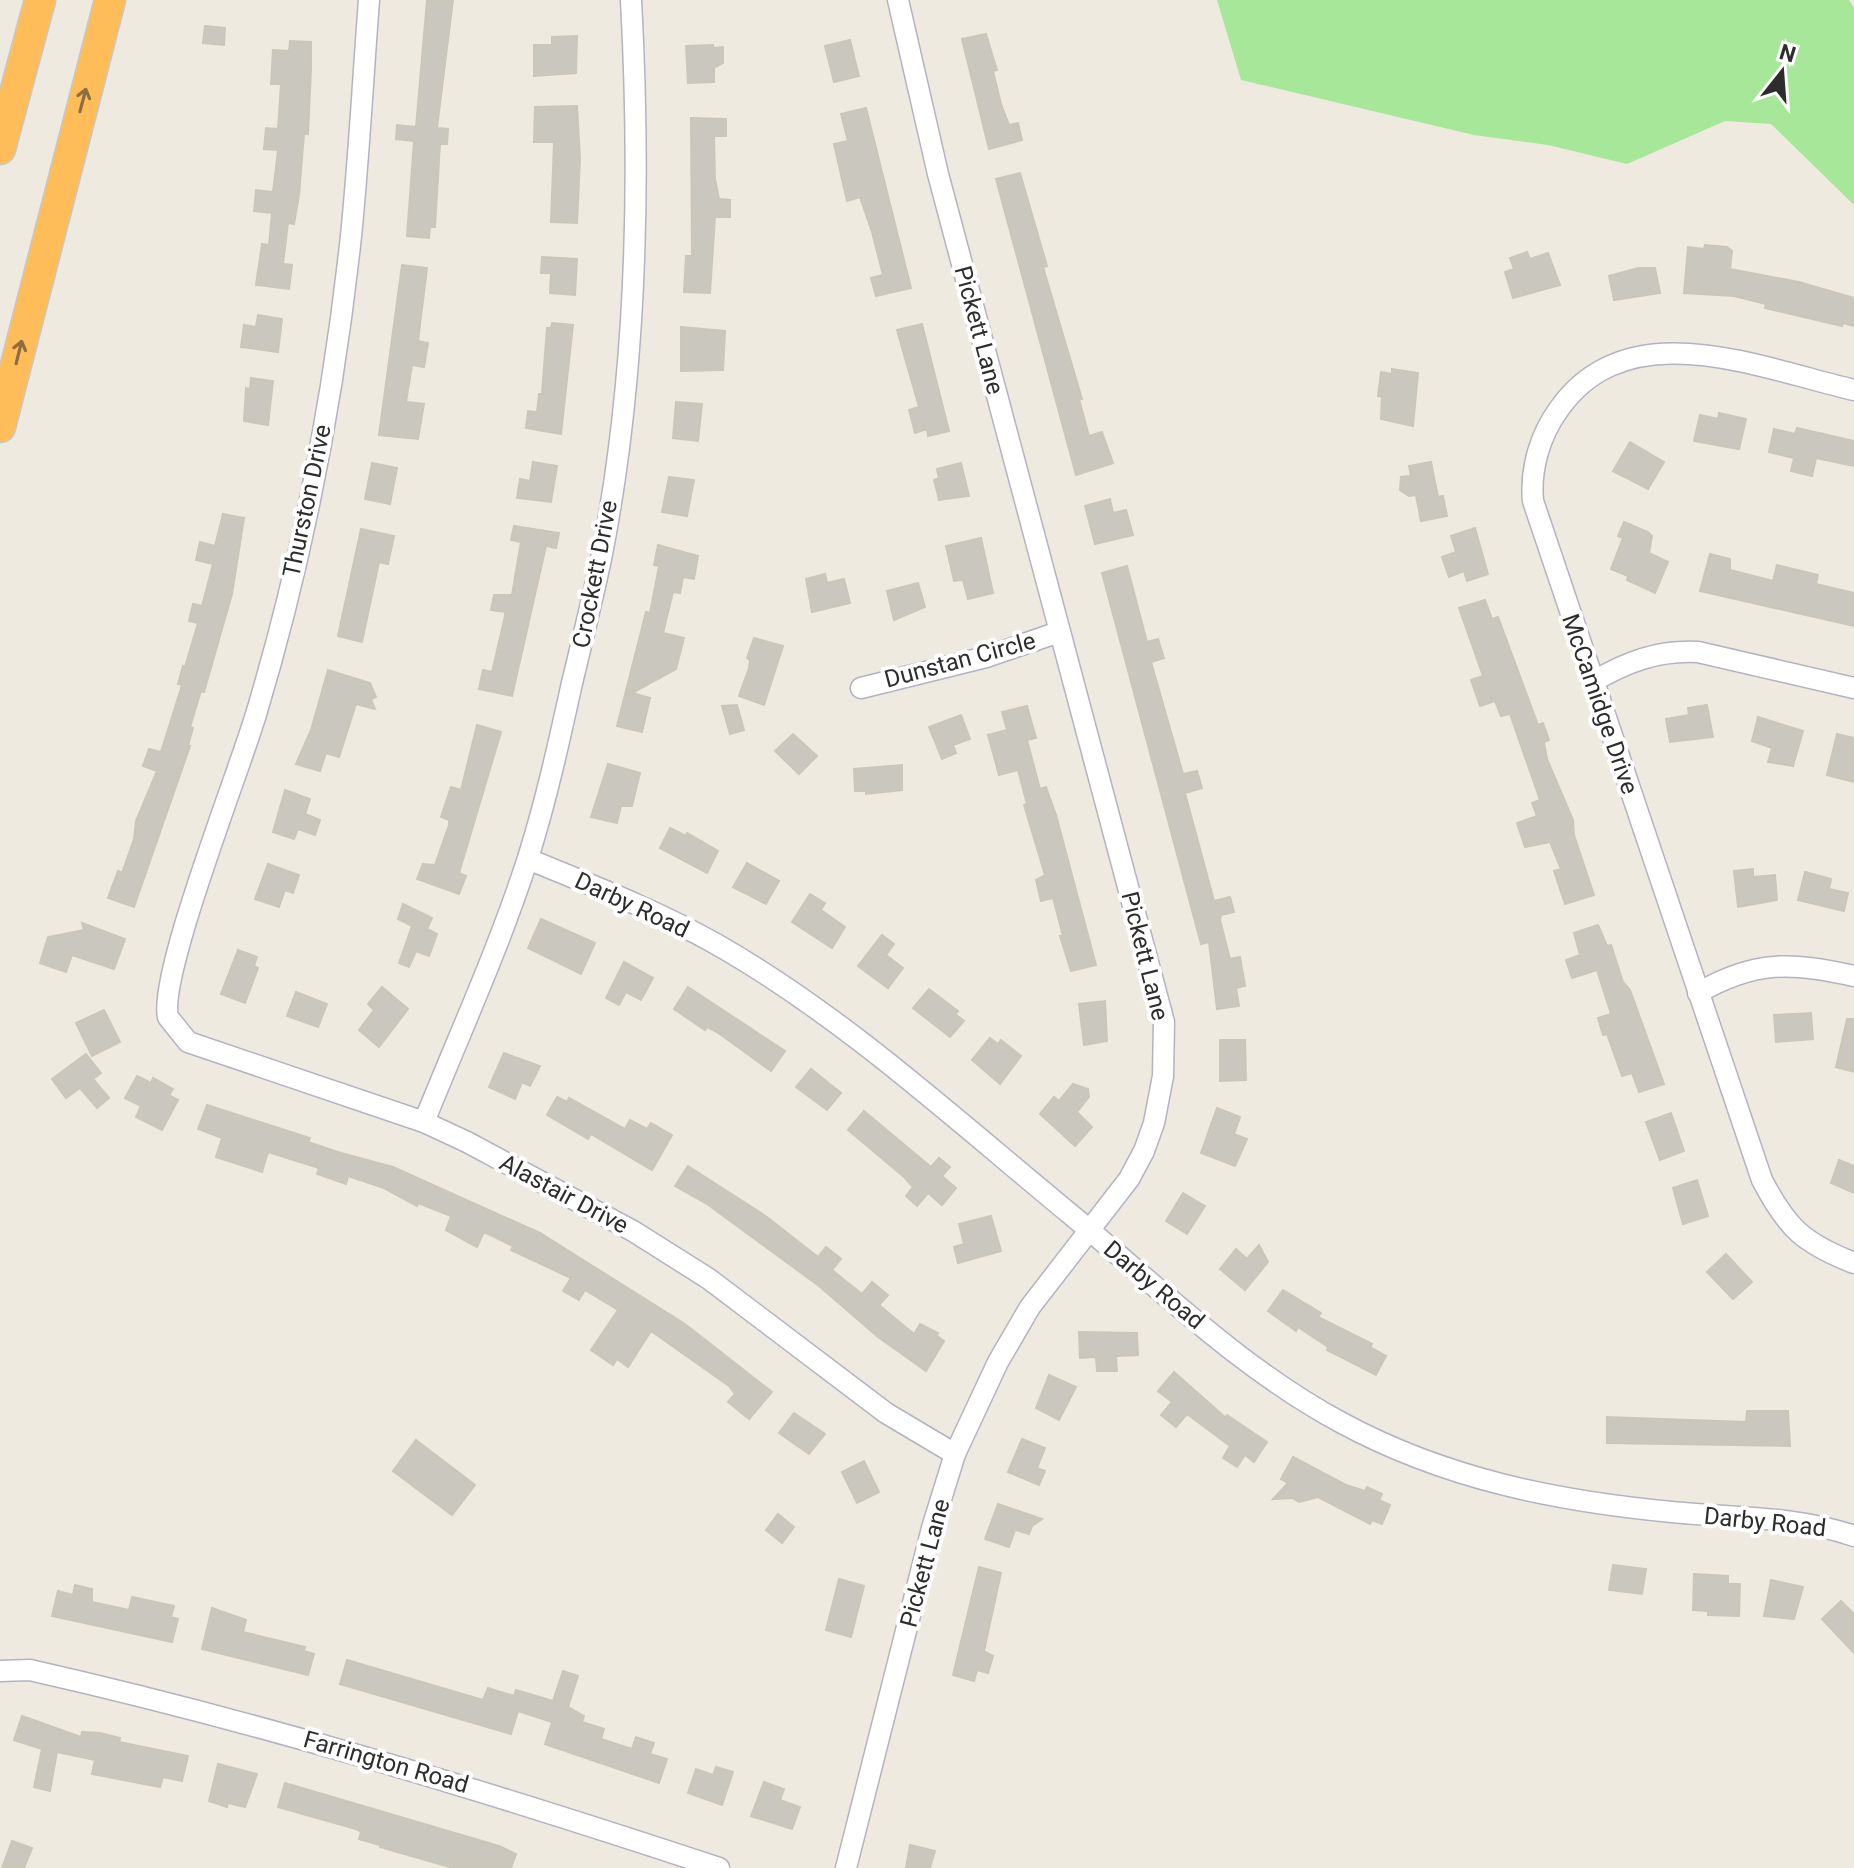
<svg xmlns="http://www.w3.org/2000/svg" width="1854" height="1868" font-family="Roboto,sans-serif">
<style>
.green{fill:#a7e79a}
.building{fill:#cac7be;stroke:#cbc7b8;stroke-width:2}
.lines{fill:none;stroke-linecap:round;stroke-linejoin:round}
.minor-casing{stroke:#b3b3c1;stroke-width:23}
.highway-casing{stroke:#c8c8c8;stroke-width:33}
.minor{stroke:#fff;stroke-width:20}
.highway{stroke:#ffbd5a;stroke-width:30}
.oneway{stroke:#8c6e41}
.labels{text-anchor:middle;stroke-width:8;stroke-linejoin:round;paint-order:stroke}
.street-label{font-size:24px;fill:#2d2d2d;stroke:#fff}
</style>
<rect width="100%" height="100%" fill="#efeadf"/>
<path class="green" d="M1217,0H1849L1854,8V205L1771,124L1725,121L1627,164L1548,145L1474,135L1241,80Z"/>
<g class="building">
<path d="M427,0H453L437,128L448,129L447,144H440L435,227H430L429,238L407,236L414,141L396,139L397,125L416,127Z"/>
<path d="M205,26L225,28L224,45L203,43Z"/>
<path d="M986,34L997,70L993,71L1001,104L1009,125L1018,123L1022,140L989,149L962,39Z"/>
<path d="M577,36L576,73L534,76V45H552V37Z"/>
<path d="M850,40L859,76L834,82L825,46Z"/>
<path d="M290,41L311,42V69L308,134H304L299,195L294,224L288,223L283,264L292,265L289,289L256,285L262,244L269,245L272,213L254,211L256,190L273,192L278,150L264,149L266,128L278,129L281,84H271L273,50L289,51Z"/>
<path d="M713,45V48L723,47V63L714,68V82L688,83L686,46Z"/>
<path d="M577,106L580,158L577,223L551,222L554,142H534L535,107Z"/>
<path d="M866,108L911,288L876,296L871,278L883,275L872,232L860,197L847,201L834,144L848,141L841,114Z"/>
<path d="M691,118L726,119V136H714L715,179L719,199L730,200V217H715L710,293L684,292L686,256H692Z"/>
<path d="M1020,173L1047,266L1043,267L1082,399H1079L1089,436L1102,432L1113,463L1076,475L996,179Z"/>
<path d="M1705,245L1727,247L1732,251L1730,269L1799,282L1854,298V326L1843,323L1842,326L1765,308L1766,304L1734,296L1684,293L1688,247L1704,249Z"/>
<path d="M1527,252L1530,259L1548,253L1560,285L1513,298L1505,272L1514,269L1510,258Z"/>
<path d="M542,257L577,259L575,295L550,293L551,273H541Z"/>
<path d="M402,265L427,268L418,341L428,343L424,367L412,365L406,402L424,404L418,439L379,435Z"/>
<path d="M1638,268H1655L1660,293L1614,300L1609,276Z"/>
<path d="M258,315L282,319L278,352L241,347L244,325L256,327Z"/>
<path d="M552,323L573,325L561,434L526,428L528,411L537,412L539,394H542L547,328H551Z"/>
<path d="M922,324L949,431L928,436L927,429L915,433L909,410L919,407L897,330Z"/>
<path d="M681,327L725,331L723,370L681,371Z"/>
<path d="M1392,369L1418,373L1413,426L1381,419L1382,397L1378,396L1381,372L1392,374Z"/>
<path d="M251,378L273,381L268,425L244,421L246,388L250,389Z"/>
<path d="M676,402L702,404L698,441L673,438Z"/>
<path d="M1719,413L1746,419L1739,449L1694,441L1700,415L1718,419Z"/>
<path d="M1797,428L1854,441V466L1816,458L1812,476L1791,471L1794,458L1769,452L1774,429L1795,434Z"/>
<path d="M1630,442L1664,462L1648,489L1613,471Z"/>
<path d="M533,462L557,466L551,502L517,498L520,479L530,481Z"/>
<path d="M1431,462L1438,497L1443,496L1447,516L1421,521L1416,495L1409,496L1400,490L1401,477L1411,476L1409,466Z"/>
<path d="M372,463L397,468L390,504L365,499Z"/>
<path d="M961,463L969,496L939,500L934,480L939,478L937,469Z"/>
<path d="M669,477L694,480L687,516L662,512Z"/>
<path d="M1110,499L1113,513L1126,510L1133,535L1095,544L1085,506Z"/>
<path d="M223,514L244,518L232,594L204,692L201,691L190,727L193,728L188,746H190L134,907L108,898L118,871L122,873L134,839L136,821L157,771L143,766L149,749L161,752L182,685L178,684L183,666L185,667L198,623L189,621L193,604L202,606L213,564L196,560L200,542L215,546Z"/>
<path d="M1624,522L1648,532L1652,536L1649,553L1668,562L1655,593L1627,580L1628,576L1611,569L1623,538L1618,536Z"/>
<path d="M514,526L559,533L556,548L546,546L512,696L479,689L483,670L492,672L505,616V612L491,610L494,595H512L521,542L511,540Z"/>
<path d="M1475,528L1488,574L1467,581L1464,571L1449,577L1442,557L1456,552L1451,536Z"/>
<path d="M361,529L394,536L388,564L379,562L362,642L338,636Z"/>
<path d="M981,538L993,593L968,599L963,580L954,581L946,546Z"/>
<path d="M658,545L698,556L694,579L683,577L680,593L673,592L663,633L684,638L676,669L632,693L650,698L642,732L617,726L646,612L650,613L659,566L654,565Z"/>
<path d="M1710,554L1730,559V570L1773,581L1777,565L1818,575L1816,584L1854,593V626L1700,591Z"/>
<path d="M1127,566L1147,642L1158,639L1164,658L1151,662L1183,774L1197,771L1202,788L1185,793L1214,901L1230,897L1234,912L1221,915L1220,920L1230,959L1240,957L1245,986L1236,988L1239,1006L1217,1009L1209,942L1201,944L1102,573Z"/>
<path d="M825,574L827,583L844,579L850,603L812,612L806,579Z"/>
<path d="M918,583L925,607L894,620L887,591Z"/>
<path d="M1485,600L1492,619L1498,617L1538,725L1543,723L1549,740L1544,742L1547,759L1573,820L1574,835L1594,895L1565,904L1554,871L1561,869L1550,842L1525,847L1517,823L1537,816L1532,803L1540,800L1510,714L1501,716L1495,701L1480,706L1471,680L1483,676L1459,608Z"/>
<path d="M754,638L783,646L764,705L739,696L749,668L750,660L747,658Z"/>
<path d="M328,670L370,683L376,697L371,699L375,709L356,704L339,757L326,753L320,771L296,764L311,730Z"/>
<path d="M737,705L744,730L730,734L722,706Z"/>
<path d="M1707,705L1713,737L1670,742L1666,719L1689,715L1688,708Z"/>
<path d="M1027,706L1036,738L1027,740L1040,789L1046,787L1056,815L1096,965L1071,971L1060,936H1063L1053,898L1041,901L1036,880L1045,875L1024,805L1027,804L1018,770L999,775L988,735L1007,730L1002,712Z"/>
<path d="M961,715L970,739L953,745L956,753L942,759L929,727Z"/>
<path d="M1758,717L1803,731L1793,766L1768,762L1772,748L1752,741Z"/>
<path d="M477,725L501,732L459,873L466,876L459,894L417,879L423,864L435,865L449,825V820L441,817L451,787L461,790Z"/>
<path d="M793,734L817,756L799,774L775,751Z"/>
<path d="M1837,734L1854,738V782L1827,775Z"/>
<path d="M608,764L640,773L632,806H621L617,823L591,817Z"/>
<path d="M902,765V790L866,794V791H855L854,769Z"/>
<path d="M285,790L310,799L305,814L320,820L315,835L298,829L294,839L273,832Z"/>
<path d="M670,828L686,836L687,833L718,851L707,873L660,848Z"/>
<path d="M747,863L779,881L766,904L733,887Z"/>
<path d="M268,864L299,875L293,893L285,890L279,907L255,899Z"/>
<path d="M1753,869V877L1775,875L1777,900L1738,907L1734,871Z"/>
<path d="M1805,872L1831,879L1829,889L1848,893L1844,911L1798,900Z"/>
<path d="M810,894L825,903L821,910L845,927L832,948L792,922Z"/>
<path d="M403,904L432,918L427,929L437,934L429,956L416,951L409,967L399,963L412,926L398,919Z"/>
<path d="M541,919L595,943L581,974L528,948Z"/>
<path d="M82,923L125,939L114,969L72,955L66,972L40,963L48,937L84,930Z"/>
<path d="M1598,925L1607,946L1611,945L1623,982L1630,990L1664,1084L1639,1092L1632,1073L1622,1076L1607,1034L1603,1035L1598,1018L1611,1014L1597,970L1572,978L1566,960L1580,955L1574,933Z"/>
<path d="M882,935L894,944L886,955L903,968L888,988L858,966Z"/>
<path d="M238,950L257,957L254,966L258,968L245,1003L221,994Z"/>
<path d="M624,962L653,978L641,1000L626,992L619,1005L606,998Z"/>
<path d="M382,987L408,1009L379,1047L359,1030L374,1010L368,1004Z"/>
<path d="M688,987L785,1051L771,1071L717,1032L707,1027L705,1030L674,1009Z"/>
<path d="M929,989L958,1011L955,1014L964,1021L950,1037L913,1008Z"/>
<path d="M296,992L327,1004L318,1027L287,1016Z"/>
<path d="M1105,1001L1107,1041L1084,1045L1079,1004Z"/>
<path d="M104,1010L120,1042L92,1056L76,1023Z"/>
<path d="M1811,1013L1813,1039L1776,1042L1774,1015Z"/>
<path d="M1847,1019H1854V1072L1836,1067Z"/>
<path d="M990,1038L998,1044L1001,1040L1021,1056L1000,1084L972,1060Z"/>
<path d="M1220,1040H1245L1246,1080L1220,1081Z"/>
<path d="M504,1053L540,1066L530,1086L522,1082L515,1099L489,1087Z"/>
<path d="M86,1054L101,1073L93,1079L109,1098L97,1108L80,1088L66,1098L52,1079Z"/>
<path d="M811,1069L841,1093L827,1110L796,1087Z"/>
<path d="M137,1076L151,1083L153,1078L173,1089L169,1095L178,1100L162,1130L136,1117L141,1106L125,1098Z"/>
<path d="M1073,1084L1088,1089L1089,1097L1077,1112L1092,1127L1075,1146L1040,1114L1054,1097L1059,1101Z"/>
<path d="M557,1097L567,1102L569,1098L625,1129L630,1120L647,1129L651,1123L672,1135L652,1170L591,1134L588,1139L547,1115Z"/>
<path d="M207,1105L310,1138L308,1142L341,1153L393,1167L540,1233L685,1324L772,1392L749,1419L728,1402L735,1394L729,1386L651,1331L628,1367L617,1359L613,1365L591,1350L618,1310L585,1290L579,1300L563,1291L571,1278L511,1250L513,1246L484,1232L477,1247L446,1230L451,1216L418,1203L417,1206L384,1188L348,1176L346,1184L317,1174L319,1168L268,1152L262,1172L216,1157L222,1138L198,1129Z"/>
<path d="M1217,1108L1240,1117L1234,1134L1247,1139L1235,1166L1201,1153Z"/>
<path d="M864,1111L931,1167L939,1158L950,1167L942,1176L956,1188L942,1205L928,1193L917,1206L906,1196L913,1187L904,1177L848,1130Z"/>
<path d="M1671,1113L1684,1151L1660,1160L1646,1122Z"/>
<path d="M1839,1160L1854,1166V1193L1831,1183Z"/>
<path d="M688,1166L767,1217L818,1257L826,1247L841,1259L832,1270L862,1294L872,1282L888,1295L879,1305L914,1334L920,1324L938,1333L937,1336L944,1341L926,1371L878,1337L819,1286L707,1204L675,1186Z"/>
<path d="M1697,1180L1708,1216L1683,1224L1673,1188Z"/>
<path d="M1183,1193L1205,1206L1187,1234L1166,1221Z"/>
<path d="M991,1216L1001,1251L958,1263L954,1247L964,1244L959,1224Z"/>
<path d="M1259,1245L1268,1262L1245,1290L1220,1269L1236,1249L1247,1259Z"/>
<path d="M1726,1254L1752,1282L1733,1299L1707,1272Z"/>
<path d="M1283,1290L1321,1313L1318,1317L1372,1344L1370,1347L1386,1356L1376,1375L1327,1350L1328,1347L1298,1327L1296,1331L1268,1311Z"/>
<path d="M1079,1332L1137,1333L1138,1355L1116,1356L1117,1371H1097L1096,1357L1080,1358Z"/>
<path d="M1174,1372L1226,1418L1227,1415L1267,1442L1254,1462L1245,1455L1237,1467L1223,1458L1230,1446L1187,1414L1176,1427L1161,1415L1172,1402L1158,1391Z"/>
<path d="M1049,1375L1076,1387L1059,1420L1036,1408Z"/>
<path d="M1747,1411H1788L1790,1446L1607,1443V1417L1746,1422Z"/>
<path d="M794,1413L825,1434L809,1454L779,1433Z"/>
<path d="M1022,1439L1045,1448L1037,1468L1045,1471L1039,1485L1008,1472Z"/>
<path d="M416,1440L475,1485L452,1515L393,1471Z"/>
<path d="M1293,1457L1346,1485L1365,1491L1367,1487L1382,1494L1379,1500L1390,1505L1382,1524L1372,1520L1370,1524L1318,1497L1299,1502L1292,1498L1273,1499L1288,1483L1281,1479Z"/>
<path d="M864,1461L879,1492L857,1503L842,1472Z"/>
<path d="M998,1504L1042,1519L1032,1526L1029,1534L1015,1530L1009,1547L985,1539Z"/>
<path d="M778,1514L794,1527L782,1543L766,1530Z"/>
<path d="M1613,1565L1646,1569L1642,1594L1609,1590Z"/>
<path d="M979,1567L1001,1573L984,1651L993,1656L988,1673L977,1670L974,1681L953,1675Z"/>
<path d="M1694,1574L1728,1576V1584H1740L1739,1616L1708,1615V1611L1693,1610Z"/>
<path d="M839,1579L864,1586L851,1637L826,1630Z"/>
<path d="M1771,1580L1803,1587L1794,1619L1764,1616Z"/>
<path d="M75,1585L92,1589V1602L129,1610L132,1597L174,1606L171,1617L178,1619L172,1642L52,1616L58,1591L73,1595Z"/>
<path d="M1841,1601L1854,1614V1653L1822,1619Z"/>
<path d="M212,1608L246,1620L243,1632L305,1647L304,1651L314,1654L308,1675L202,1649Z"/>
<path d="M347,1660L483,1700L488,1688L514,1696L516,1690L553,1701L563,1671L578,1676L568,1707L584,1716L582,1722L604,1729L601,1739L632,1749L636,1737L654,1743L650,1754L667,1759L659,1783L545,1744L552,1722L518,1711L511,1734L340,1684Z"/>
<path d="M22,1716L81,1737L82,1732L100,1733L120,1738L119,1742L188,1756L182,1781L163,1777L160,1787L92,1774L95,1760L57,1752L50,1791L34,1787L42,1749L14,1740Z"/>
<path d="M218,1764L257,1774L245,1807L228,1803L227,1807L209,1801Z"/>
<path d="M716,1767L733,1772L722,1805L688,1793L696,1769L713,1775Z"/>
<path d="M764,1782L784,1789L780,1800L800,1807L792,1829L751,1816Z"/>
<path d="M285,1783L499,1846L516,1854L511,1868H453L380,1847V1845L359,1839L361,1832L356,1829L278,1807Z"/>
<path d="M12,1841L32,1848L24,1868H2Z"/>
<path d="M910,1845L935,1851L930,1868H906Z"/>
</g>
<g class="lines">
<g class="minor-casing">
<g id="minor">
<path d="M369,0C363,78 359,157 351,236C334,395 303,557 257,711C241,767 158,975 168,1017L188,1042L424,1122L467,1142L633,1231L709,1279L886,1413L955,1454"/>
<path d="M1854,390C1759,368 1628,311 1559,409C1540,435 1530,469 1533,501L1762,1180C1787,1228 1803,1243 1854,1263"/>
<path d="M1592,682C1627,662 1657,650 1698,652L1854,688"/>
<path d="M861,688L986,657L1059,632"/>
<path d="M528,859C591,885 656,910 716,944C843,1016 957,1121 1069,1213C1157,1286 1241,1369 1342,1423C1446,1479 1556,1501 1672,1512C1733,1518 1796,1516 1854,1536"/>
<path d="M1698,993C1755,960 1792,962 1854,976"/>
<path d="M424,1122C459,1035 499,948 528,858C546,801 559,742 572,683C582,642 592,601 601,559C637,378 641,184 631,0"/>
<path d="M0,1671L30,1670C264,1723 492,1793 719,1868"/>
<path d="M846,1868L932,1528L955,1454L998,1362L1030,1307L1129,1179L1144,1151L1154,1123L1163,1076L1164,1022L938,174L898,0"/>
</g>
</g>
<g class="highway-casing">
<g id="highway">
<path d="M0,149L40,0"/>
<path d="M0,427L110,0"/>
</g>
</g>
<use href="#minor" class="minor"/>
<use href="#highway" class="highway"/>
</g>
<defs><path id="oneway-shaft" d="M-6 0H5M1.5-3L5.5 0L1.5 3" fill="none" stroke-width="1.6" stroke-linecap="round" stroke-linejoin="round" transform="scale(2)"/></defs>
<g class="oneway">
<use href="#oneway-shaft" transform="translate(83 100) rotate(-75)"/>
<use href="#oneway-shaft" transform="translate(19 352) rotate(-76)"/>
</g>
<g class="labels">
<g class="street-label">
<text transform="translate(979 330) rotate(75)" y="8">Pickett Lane</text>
<text transform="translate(307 501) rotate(-78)" y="8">Thurston Drive</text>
<text transform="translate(595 574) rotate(-79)" y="8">Crockett Drive</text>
<text transform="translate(960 660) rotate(-15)" y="8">Dunstan Circle</text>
<text transform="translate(1600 704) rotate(71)" y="8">McCamidge Drive</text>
<text transform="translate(632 905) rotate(25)" y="8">Darby Road</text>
<text transform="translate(1145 956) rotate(76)" y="8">Pickett Lane</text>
<text transform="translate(564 1194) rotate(28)" y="8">Alastair Drive</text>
<text transform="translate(1154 1285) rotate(40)" y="8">Darby Road</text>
<text transform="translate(1765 1522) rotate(6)" y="8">Darby Road</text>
<text transform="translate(925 1563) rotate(-75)" y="8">Pickett Lane</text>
<text transform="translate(386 1762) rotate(16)" y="8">Farrington Road</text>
</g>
</g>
<g transform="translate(1782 72) rotate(17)" stroke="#ffffff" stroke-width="6" paint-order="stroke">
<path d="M0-6L14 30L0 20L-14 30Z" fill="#2d2d2d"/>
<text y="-12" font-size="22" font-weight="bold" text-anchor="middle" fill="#2d2d2d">N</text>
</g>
</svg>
